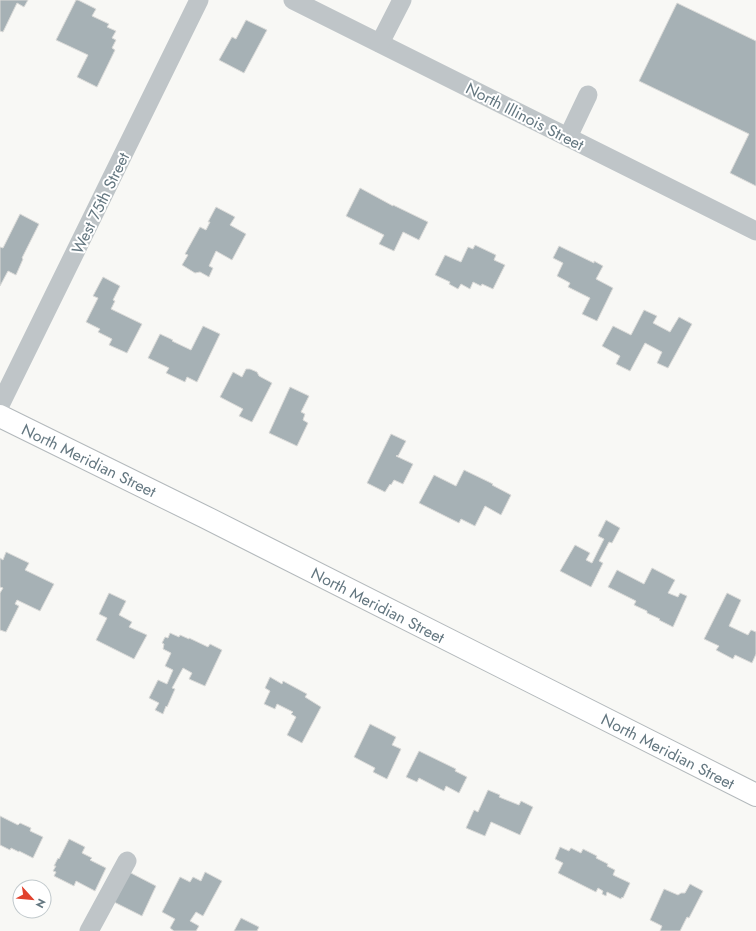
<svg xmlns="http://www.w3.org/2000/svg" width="756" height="931" font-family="Jost,sans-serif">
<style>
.building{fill:#a6b1b5;stroke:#dadad8}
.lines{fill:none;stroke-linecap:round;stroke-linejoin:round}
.major-casing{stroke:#b3b9bc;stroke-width:24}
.minor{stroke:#bfc5c8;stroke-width:19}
.major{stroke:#fff;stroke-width:22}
.labels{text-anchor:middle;stroke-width:4;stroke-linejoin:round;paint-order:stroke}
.street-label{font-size:16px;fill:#647780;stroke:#fff}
</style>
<rect width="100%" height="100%" fill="#f8f8f5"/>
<g class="building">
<path d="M0,0H28L24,7L17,3L3,32L0,31Z"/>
<path d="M76,0H78L96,9L92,16L109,24L107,27L116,31L112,38L116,40L112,48L115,50L97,87L77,77L88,55L56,40Z"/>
<path d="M677,3L756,41V186L730,173L749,134L639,81Z"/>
<path d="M246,20L267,30L244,73L219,60L232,37L236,39Z"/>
<path d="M360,188L393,206V205L428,222L419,240L403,232L394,251L379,244L384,235L346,216Z"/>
<path d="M216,207L235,217L230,225L246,234L232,260L216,251L209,266L213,268L209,277L200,272L195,273L182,265L188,255L185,254L200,227L206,230L210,222H208Z"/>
<path d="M20,214L39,224L22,258L23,259L16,275L8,271L0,286V247L3,248Z"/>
<path d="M475,245L496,255L494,260L505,265L493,289L482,284L481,286L473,282L470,289L461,284L458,289L449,284L450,282L435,275L445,255L461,262L468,247L473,249Z"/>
<path d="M559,246L594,263V261L603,266L596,279L613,288L597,321L582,314L590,298L568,287L570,283L557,276L563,263L553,258Z"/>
<path d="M103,277L120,286L113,300L115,301L111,309L142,324L127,353L109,345L112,339L98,332L100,329L86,322L98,298L93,296Z"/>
<path d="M644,310L657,316L653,323L670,332L679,317L692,324L668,368L657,363L662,352L645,343L630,371L616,364L620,356L602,346L613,326L631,335Z"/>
<path d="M203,326L220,334L197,382L187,377L185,382L166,373L169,368L148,358L160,334L173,340L172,341L191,350Z"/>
<path d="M246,369H250L257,372L259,376L272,383L252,422L239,416L243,409L220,397L233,372L242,377Z"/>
<path d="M290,387L309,396L301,412L305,414L303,420L308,423L297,446L269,433Z"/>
<path d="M391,434L406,441L398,456L397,455L396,456L413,464L403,484L394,480L391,485L390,484L385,492L367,483Z"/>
<path d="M464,470L493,484L492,485L511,495L501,515L485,506L475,526L461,519L459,523L419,503L434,475L456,486Z"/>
<path d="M606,520L620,528L612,543L609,542L599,561L603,563L591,587L560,571L575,545L590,553L586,560L592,563L604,539L598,536Z"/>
<path d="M6,552L29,563L25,570L54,584L40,611L17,600L15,604L19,606L6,632L0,630V593L3,588L0,587V558L3,560Z"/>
<path d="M652,568L675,580L668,593L678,597L680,593L687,596L673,627L659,620L660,619L647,613V611L634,605L636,601L608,587L617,570L644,584Z"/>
<path d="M109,593L126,601L119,615L132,622L129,627L147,635L134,659L96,640L107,618L99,614Z"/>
<path d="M727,593L741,600L729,626L748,635L751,630L756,632V654L752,663L735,655L733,659L716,650L719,646L704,639Z"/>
<path d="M170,633L179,637L180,635L189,639V638L208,647L210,644L222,650L205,686L189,679L192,673L183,668L172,688L175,689L167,707L166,706L163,714L155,710L159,703L149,698L158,680L167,684L173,670L165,666L171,653L163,649L164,644L162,643L165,637L168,638Z"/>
<path d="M270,677L282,684L283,681L307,694L305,697L321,707L302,743L287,735L296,717L291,714L293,712L277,704L275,709L264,704L270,691L265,688Z"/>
<path d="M370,724L396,737L392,745L401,749L387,779L373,772L375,768L354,757Z"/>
<path d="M419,751L456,769L455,771L467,777L459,793L446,786L444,791L419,778L417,782L406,777Z"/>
<path d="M488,790L500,795L499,797L519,805L521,801L533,807L520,835L491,822L485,836L466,828L474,810L478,812Z"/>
<path d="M0,816L18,825L20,823L31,828L30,831L43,837L33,858L19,851V852L11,848L10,850L0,845Z"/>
<path d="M69,839L85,847L82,853L92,858L90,860L106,868L95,891L76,881L74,886L54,876L56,872L53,871L56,866H54L58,858L59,859Z"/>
<path d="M560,847L569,851L571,848L581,853L583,849L597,856L596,858L608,864L607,866L615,870L613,875L630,883L623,898L622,897L621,899L607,892L606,896L602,894L603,891L598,888L596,892L558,873L563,863L555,859Z"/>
<path d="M127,871L156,886L142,916L112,901Z"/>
<path d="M205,872L222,881L203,916L196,912L190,921L199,926L196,931H174L170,928L175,919L162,912L180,877L190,882L193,877L201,881Z"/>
<path d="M690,884L703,891L689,918L687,917L680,931H660L662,926L650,920L664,889L678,895L681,893H685Z"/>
<path d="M241,918L259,927L257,931H234Z"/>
</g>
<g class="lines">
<g class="major-casing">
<path id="major" d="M0,416L205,517L756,795"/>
</g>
<g class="minor">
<path d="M293,0L756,231"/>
<path d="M380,43L402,0"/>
<path d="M568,137L588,95"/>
<path d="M0,405L199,0"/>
<path d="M89,931L127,861"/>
</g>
<use href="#major" class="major"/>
</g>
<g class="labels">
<g class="street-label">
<text transform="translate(525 116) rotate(27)" y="6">North Illinois Street</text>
<text transform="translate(100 203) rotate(-64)" y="6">West 75th Street</text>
<text transform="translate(89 460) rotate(26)" y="6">North Meridian Street</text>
<text transform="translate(378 605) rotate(27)" y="6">North Meridian Street</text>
<text transform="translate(668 751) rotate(27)" y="6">North Meridian Street</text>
</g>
</g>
<g transform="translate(32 899) rotate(117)"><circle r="19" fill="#ffffff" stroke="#c1c9cc"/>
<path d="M0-3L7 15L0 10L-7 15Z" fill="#e1412d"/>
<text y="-6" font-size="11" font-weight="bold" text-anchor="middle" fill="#647780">N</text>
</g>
</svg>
